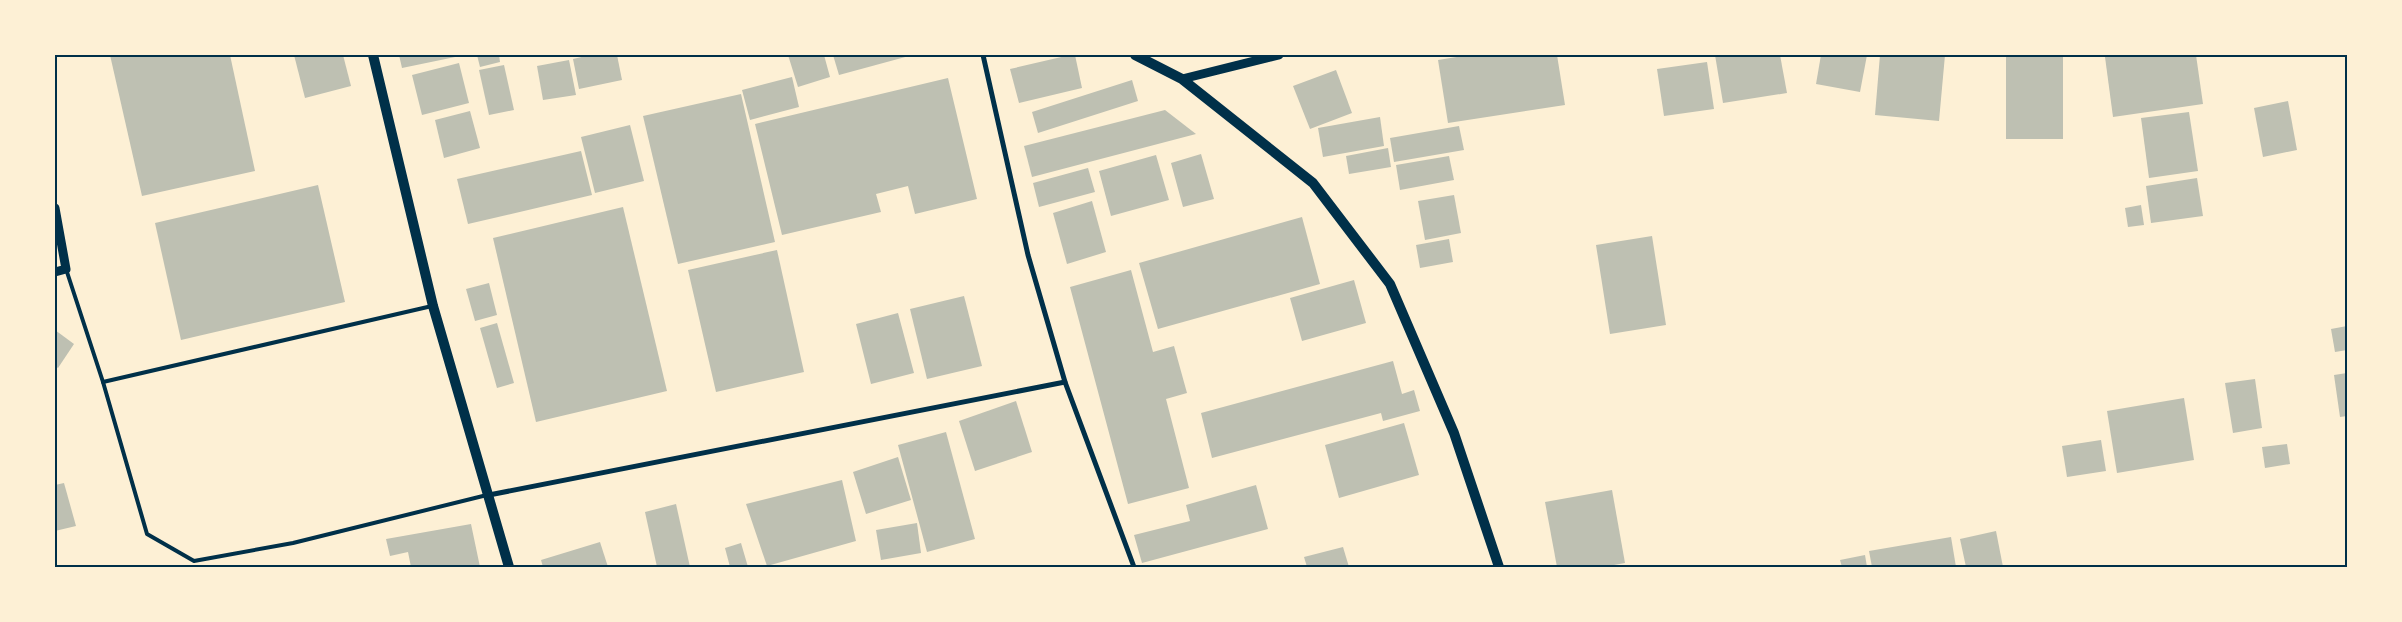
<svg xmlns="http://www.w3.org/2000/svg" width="2402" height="622" font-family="Karla,sans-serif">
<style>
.building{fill:#bec0b2}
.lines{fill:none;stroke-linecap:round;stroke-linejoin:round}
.service{stroke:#003049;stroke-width:4}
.minor{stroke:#003049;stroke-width:5}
.tertiary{stroke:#003049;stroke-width:9}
.secondary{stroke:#003049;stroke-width:10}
.neatline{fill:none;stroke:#003049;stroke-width:2}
</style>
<rect width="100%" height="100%" fill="#fdf0d5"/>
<g class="building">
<path d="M110,55H230L255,171L142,196Z"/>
<path d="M294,55H343L351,86L305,98Z"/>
<path d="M399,55H459L460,56L402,68Z"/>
<path d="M477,55H499L500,62L480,67Z"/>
<path d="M590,55H617L622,80L579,89L573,59Z"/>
<path d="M788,55H824L830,77L798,87Z"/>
<path d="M833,55H909V56L839,75Z"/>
<path d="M1070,55H1075L1082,88L1019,103L1010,69Z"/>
<path d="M1469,55H1557L1565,105L1448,123L1438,60Z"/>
<path d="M1715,55H1780L1787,93L1723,103Z"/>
<path d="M1821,55H1867L1860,92L1816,84Z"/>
<path d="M1880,55H1945L1939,121L1875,115Z"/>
<rect x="2006" y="55" width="57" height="84"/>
<path d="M2118,55H2196L2203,104L2113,117L2105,57Z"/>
<path d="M569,60L576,95L543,100L537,66Z"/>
<path d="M1707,62L1714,109L1664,116L1657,69Z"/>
<path d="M459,63L469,103L422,115L412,75Z"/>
<path d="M504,65L514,110L489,115L479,70Z"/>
<path d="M1336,70L1352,113L1310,129L1293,86Z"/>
<path d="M792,77L799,107L750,120L742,90Z"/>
<path d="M948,78L977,199L915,214L908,186L876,194L881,212L782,235L755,124Z"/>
<path d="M1132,80L1138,101L1038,133L1032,112Z"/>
<path d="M741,94L775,242L678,264L643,116Z"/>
<path d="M2288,101L2297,150L2263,157L2254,108Z"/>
<path d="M1165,110L1196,134L1032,177L1024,146Z"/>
<path d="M470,111L480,148L444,158L435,120Z"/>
<path d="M2189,112L2198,171L2149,178L2141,118Z"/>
<path d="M1380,117L1384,146L1323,157L1318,128Z"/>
<path d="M630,125L644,181L595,193L581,137Z"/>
<path d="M1459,126L1464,150L1394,162L1390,138Z"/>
<path d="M1388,148L1391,167L1349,174L1346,156Z"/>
<path d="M581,151L592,195L468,224L457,179Z"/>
<path d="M1201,154L1214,199L1183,207L1171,163Z"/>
<path d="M1156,155L1169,200L1111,216L1099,171Z"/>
<path d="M1449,156L1454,180L1400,190L1396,165Z"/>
<path d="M1088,168L1095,192L1039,207L1033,183Z"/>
<path d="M2197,178L2203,216L2151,223L2146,186Z"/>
<path d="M318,185L345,302L181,340L155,223Z"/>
<path d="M1454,195L1461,233L1425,240L1418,201Z"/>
<path d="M1092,201L1106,252L1067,264L1053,213Z"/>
<path d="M2141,205L2144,225L2128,227L2125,208Z"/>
<path d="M623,207L667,391L536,422L493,238Z"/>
<path d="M1302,217L1320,284L1158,329L1139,263Z"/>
<path d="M1652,236L1666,325L1610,334L1596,245Z"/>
<path d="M1449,239L1453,262L1420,268L1416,245Z"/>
<path d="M777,250L804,372L716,392L688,270Z"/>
<path d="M1131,270L1153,352L1174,346L1187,393L1166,399L1189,488L1128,504L1070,287Z"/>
<path d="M1354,280L1366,323L1302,341L1290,298Z"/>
<path d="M489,283L497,315L475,321L466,289Z"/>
<path d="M964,296L982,366L927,379L910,309Z"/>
<path d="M898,313L914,373L871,384L856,324Z"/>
<path d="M497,323L514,383L497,388L480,328Z"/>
<path d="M2347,326V350L2335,352L2331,329Z"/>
<path d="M55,330L74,344L58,368L55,366Z"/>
<path d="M1393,361L1402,394L1414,390L1420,411L1383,421L1381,413L1212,458L1201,413Z"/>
<path d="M2347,373V416L2340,417L2334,375Z"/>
<path d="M2255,379L2262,428L2233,433L2225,383Z"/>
<path d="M2184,398L2194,460L2117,473L2107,411Z"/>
<path d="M1016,401L1032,452L975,471L959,421Z"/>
<path d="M1404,423L1419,475L1339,498L1325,445Z"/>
<path d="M946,432L975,539L927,552L898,445Z"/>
<path d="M2101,440L2106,471L2067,477L2062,446Z"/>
<path d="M2287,444L2290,464L2265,468L2262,447Z"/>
<path d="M898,457L911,500L866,514L853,472Z"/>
<path d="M842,480L856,541L767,566L746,504Z"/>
<path d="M64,483L76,526L55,531V485Z"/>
<path d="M1256,485L1268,529L1142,563L1134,535L1190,521L1186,505Z"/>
<path d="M1612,490L1625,563L1603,567H1557L1545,502Z"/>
<path d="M676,504L690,567H657L645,512Z"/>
<path d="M917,523L921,553L881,560L876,530Z"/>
<path d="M471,524L480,567H411L408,552L390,556L386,539Z"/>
<path d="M1996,531L2003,567H1966L1960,539Z"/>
<path d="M1951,537L1956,567H1872L1869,551Z"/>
<path d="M600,542L608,567H543L541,560Z"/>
<path d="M741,543L748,567H730L725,548Z"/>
<path d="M1343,547L1349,567H1307L1304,557Z"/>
<path d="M1865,555L1867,567H1842L1840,560Z"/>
</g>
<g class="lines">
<g class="service">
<path d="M66,269L103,382L147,534L194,561L293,543L487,495"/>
<path d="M103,382L432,306"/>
</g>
<g class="minor">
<path d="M983,55L1028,255L1065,382L1134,567"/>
<path d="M489,495L1065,382"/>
</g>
<g class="tertiary">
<path d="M1182,79L1279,55"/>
<path d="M55,208L66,269L55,272"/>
</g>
<g class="secondary">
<path d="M373,55L433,306L509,567"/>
<path d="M1135,55L1182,79L1313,183L1390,284L1454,433L1499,567"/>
</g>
</g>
<rect width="2402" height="622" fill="none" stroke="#fdf0d5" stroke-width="112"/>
<rect x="56" y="56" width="2290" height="510" class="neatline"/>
</svg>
